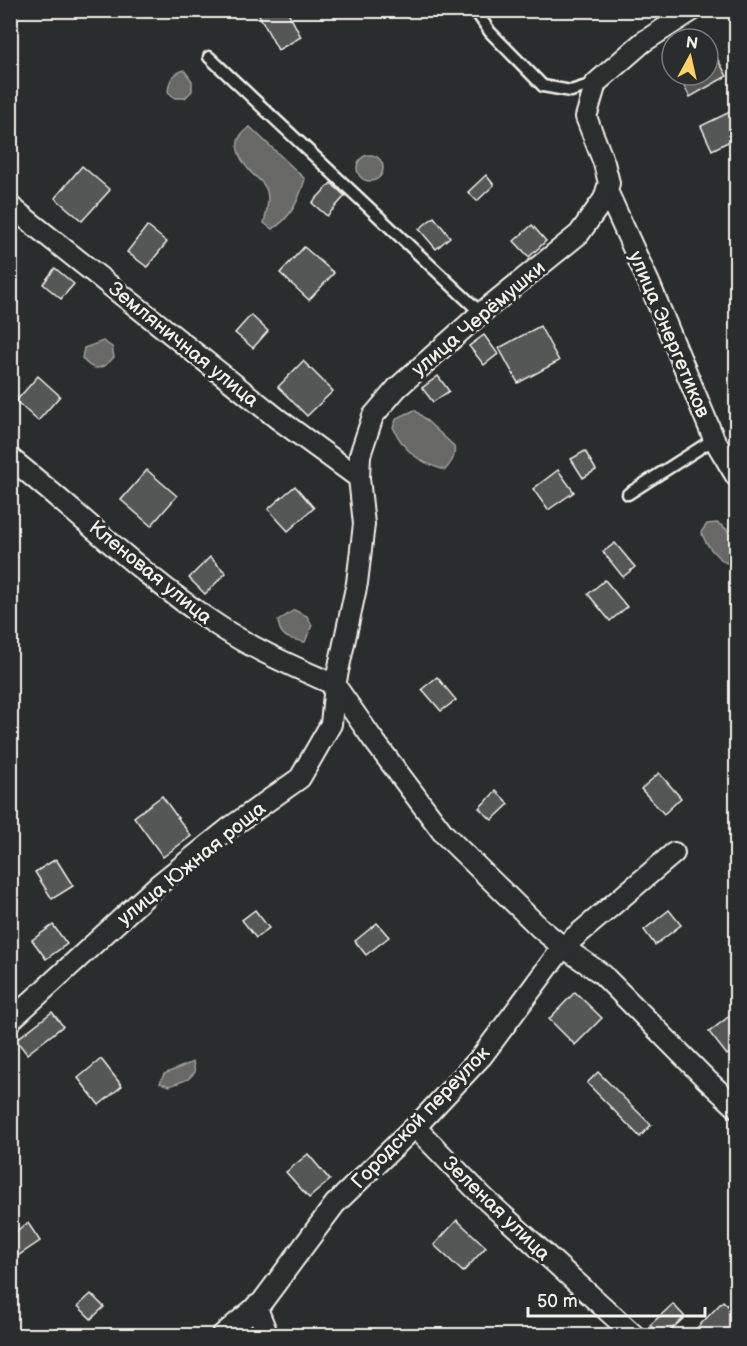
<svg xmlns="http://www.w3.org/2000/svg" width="747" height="1346" font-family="'Balsamiq Sans',sans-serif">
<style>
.water{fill:#676866;stroke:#9f9f9a;stroke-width:1.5}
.building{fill:#555756;stroke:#f4f1e8;stroke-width:1.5}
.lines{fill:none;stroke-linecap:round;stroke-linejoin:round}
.service-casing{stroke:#f4f1e8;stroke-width:15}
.minor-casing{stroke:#f4f1e8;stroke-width:24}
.service{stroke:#2a2d2e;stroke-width:10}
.minor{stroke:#2a2d2e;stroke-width:20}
.labels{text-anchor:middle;stroke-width:6;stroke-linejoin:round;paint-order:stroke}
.street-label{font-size:20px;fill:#f4f1e8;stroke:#2a2d2e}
</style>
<rect width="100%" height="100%" fill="#2a2d2e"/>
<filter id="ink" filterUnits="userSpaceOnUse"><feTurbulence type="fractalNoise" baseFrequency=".0167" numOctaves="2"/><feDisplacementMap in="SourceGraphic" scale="12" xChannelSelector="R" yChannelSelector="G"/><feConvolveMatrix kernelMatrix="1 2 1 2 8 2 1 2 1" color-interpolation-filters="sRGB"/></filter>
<g filter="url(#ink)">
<g class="water">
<path d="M184,70L192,81V91L185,98H175L168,92C169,79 173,74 184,70Z"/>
<path d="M250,127L305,179C299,199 291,219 272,229L264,223C266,213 270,201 267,191C264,181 255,178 249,170C236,154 231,139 250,127Z"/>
<circle cx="370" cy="168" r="13"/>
<path d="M103,341L112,347L114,357C103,370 93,373 82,358L84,348Z"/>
<path d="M415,410L454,446C456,456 452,462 445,470C420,463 404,452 393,427L397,418Z"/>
<path d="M717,523C732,531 739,541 734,557L726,563C714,555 706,545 701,532L707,524Z"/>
<path d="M294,610L307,616L312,625L305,642C289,639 280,638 278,621Z"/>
<path d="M193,1062L195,1072L188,1079L170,1086L160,1083L164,1074Z"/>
</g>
<g class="building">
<path d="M266,10H287L301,37L278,50L259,15Z"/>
<path d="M710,46L727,76L690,97L678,75H708V47Z"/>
<path d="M736,109V138L712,150L701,126Z"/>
<path d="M82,166L110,190L82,221L55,198Z"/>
<path d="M486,175L494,185L477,201L468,192Z"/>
<path d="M331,183L345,196L327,216L312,203Z"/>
<path d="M434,217L450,237L436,249L419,229Z"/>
<path d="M532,225L546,241L529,257L514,241Z"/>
<path d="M147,226L167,242L147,267L127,252Z"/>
<path d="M304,247L334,273L309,300L280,273Z"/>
<path d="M55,268L74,284L61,299L43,284Z"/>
<path d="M251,315L268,331L253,348L235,333Z"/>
<path d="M540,326L559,361L518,383L499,348Z"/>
<path d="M484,335L498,354L484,365L469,346Z"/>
<path d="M303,361L333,391L307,416L278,387Z"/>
<path d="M38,376L60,396L38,421L16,401Z"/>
<path d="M438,376L449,391L433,402L422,388Z"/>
<path d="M585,451L596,470L583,478L571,459Z"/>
<path d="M147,470L177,496L151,526L121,500Z"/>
<path d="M558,470L574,492L548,510L533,489Z"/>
<path d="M295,486L314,508L288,531L268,509Z"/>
<path d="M615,543L635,567L623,577L603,552Z"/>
<path d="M210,557L226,573L205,594L189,578Z"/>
<path d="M605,580L627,607L610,621L588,594Z"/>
<path d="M437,677L456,700L441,711L422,689Z"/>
<path d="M659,773L681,798L664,814L641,789Z"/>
<path d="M496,791L509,804L492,820L479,808Z"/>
<path d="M162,796L191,836L163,857L134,817Z"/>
<path d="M56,859L73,886L52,899L35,872Z"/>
<path d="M255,910L269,928L256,938L242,920Z"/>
<path d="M669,910L681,925L655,945L644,930Z"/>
<path d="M377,923L389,937L366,955L355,941Z"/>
<path d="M53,925L67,944L46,959L32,940Z"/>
<path d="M575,992L602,1018L575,1045L549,1019Z"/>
<path d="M736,1011V1048L727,1055L709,1032Z"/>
<path d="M52,1012L63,1026L27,1054L16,1040Z"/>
<path d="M101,1059L122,1086L99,1105L78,1078Z"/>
<path d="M598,1072L651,1125L640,1137L587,1083Z"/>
<path d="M308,1154L330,1180L309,1198L286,1172Z"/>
<path d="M457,1220L486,1247L463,1272L434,1245Z"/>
<path d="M28,1223L40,1241L10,1261V1235Z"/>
<path d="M91,1294L104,1307L91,1319L78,1306Z"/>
<path d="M723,1301L736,1314V1336H703L696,1329Z"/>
<path d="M673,1304L685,1317L664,1336H659L650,1325Z"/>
</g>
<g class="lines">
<g class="service-casing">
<g id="service">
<path d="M475,10L490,32L543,86L571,91L596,83"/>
<path d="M209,57L481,313"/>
<path d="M628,494L714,439"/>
</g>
</g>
<g class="minor-casing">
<g id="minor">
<path d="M607,191L650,285L714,439L736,476"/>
<path d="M10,206L278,419L359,478"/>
<path d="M10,458C79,513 143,577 217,625C254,650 295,667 335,685"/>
<path d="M335,685L372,738L444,834L540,928L563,947L602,974L707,1080L736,1107"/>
<path d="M10,1021L158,885L228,829L300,778L331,724L335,685L357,583L364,524L359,478L360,455L373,416L397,388L481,313L579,234L604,199L609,183L604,163L586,117L596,83L643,42L693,10"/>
<path d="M415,1127L484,1198L635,1336"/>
<path d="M256,1306L268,1336"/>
<path d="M221,1336L262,1302L335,1204L423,1119L482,1056L563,947L674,853"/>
</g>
</g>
<use href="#service" class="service"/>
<use href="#minor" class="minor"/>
</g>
</g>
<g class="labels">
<g class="street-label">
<text transform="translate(478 318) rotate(-40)" y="7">улица Черёмушки</text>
<text transform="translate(670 334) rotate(67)" y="7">улица Энергетиков</text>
<text transform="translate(184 344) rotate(39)" y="7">Земляничная улица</text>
<text transform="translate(151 572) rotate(39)" y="7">Кленовая улица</text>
<text transform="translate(191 863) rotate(-39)" y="7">улица Южная роща</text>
<text transform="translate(420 1117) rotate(-46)" y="7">Городской переулок</text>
<text transform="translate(497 1208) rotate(44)" y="7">Зеленая улица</text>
</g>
</g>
<rect width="747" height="1346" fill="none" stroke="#2a2d2e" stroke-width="36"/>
<rect x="18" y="18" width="711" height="1310" fill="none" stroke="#f4f1e8" stroke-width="2" filter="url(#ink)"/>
<g transform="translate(690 57) rotate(8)"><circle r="28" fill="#2a2d2e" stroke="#7b7b78" stroke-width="1.5"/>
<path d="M0-4.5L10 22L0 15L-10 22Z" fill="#ffd166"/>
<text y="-9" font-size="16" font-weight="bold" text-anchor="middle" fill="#f4f1e8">N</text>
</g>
<path d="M528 1307v9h177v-9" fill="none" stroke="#f4f1e8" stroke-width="3"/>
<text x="537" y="1307" font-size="18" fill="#f4f1e8" stroke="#2a2d2e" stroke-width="4.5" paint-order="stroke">50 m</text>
</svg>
